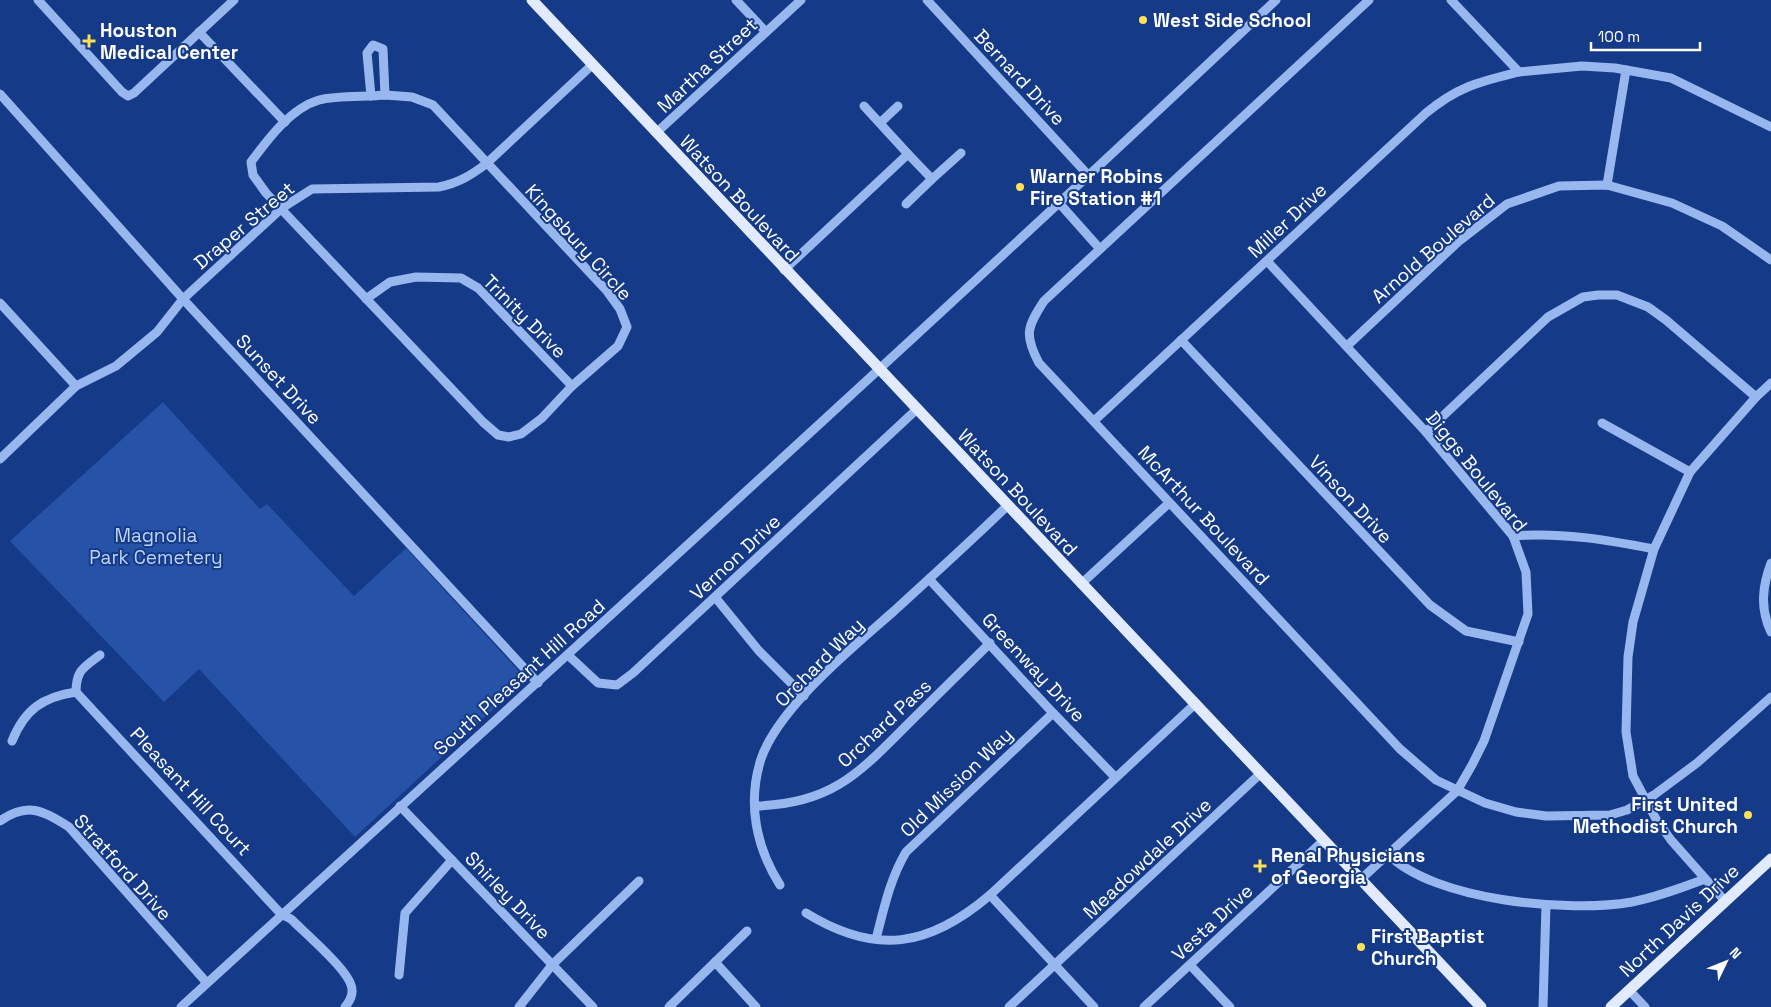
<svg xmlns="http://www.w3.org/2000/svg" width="1771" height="1007" font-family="'Space Grotesk',sans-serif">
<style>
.green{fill:#2652a7}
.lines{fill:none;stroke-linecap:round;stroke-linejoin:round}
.minor{stroke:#99b7ef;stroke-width:9}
.major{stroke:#e1eaff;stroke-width:11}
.poi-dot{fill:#ffe057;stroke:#143a88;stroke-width:2}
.labels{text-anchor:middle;stroke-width:4;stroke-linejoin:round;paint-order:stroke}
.poi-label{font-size:19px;font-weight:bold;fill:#fff;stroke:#143a88;text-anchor:start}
.street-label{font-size:19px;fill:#fff;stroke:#143a88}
.park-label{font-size:19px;fill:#bfd4fb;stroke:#143a88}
</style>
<rect width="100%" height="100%" fill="#143a88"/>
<path class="green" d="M163,402L260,509L267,504L354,596L406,548L526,679L355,837L199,669L164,702L10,541Z"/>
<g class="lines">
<g class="minor">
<path d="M38,0L122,92L128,96L134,93L234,0"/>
<path d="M736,0L766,32"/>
<path d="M927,0L1089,176"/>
<path d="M1369,0L1044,301C1027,327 1024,335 1039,363L1400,749L1436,780L1485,803L1516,812L1546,816L1610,815L1627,810L1654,795L1697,763L1771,697"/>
<path d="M1451,0L1519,72L1582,66L1615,68L1671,78L1771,127"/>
<path d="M199,32L285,122"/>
<path d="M0,94L183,299L538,683"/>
<path d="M385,95L412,97L433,105L607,291L620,309L627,327L618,346L572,386L542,418L521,434L509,437L498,435L483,422L266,193L253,175L251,162C268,139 291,108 319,100C336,95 367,97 385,95Z"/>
<path d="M371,96L367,53L373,45L383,49L385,95"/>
<path d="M880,123L898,106"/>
<path d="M656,133L801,0"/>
<path d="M908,154L932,179L961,153"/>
<path d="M1607,185L1626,70"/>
<path d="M906,204L932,179"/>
<path d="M1060,204L1100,249"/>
<path d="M1267,261L1426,432L1513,536L1526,572L1528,614L1484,741L1472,765L1457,791L1360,880"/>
<path d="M784,270L908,154L864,106"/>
<path d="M366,299L390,282L416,277L461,278L478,288L572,386"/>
<path d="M0,303L76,386"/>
<path d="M1181,340L1430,605L1466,631L1519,642"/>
<path d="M1347,346L1458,242L1507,204L1559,186L1607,185L1672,203L1722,226L1771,260"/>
<path d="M1095,420L1426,113C1459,86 1479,82 1519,72"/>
<path d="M1602,423L1690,472"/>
<path d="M1426,432L1548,317L1583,297L1598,295H1617L1648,307L1666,320L1756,397"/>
<path d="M0,459L76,386L116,366L157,332L183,299L282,208L312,189L439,187C458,183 470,176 486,164L592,65"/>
<path d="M1513,536C1561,532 1608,540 1654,549"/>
<path d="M1771,563C1762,587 1760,609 1771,632"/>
<path d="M929,579L1053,713L1115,777"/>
<path d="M1081,584L1169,503"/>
<path d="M715,597L759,651L804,696"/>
<path d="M569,656L598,683L617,685L633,673L916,410"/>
<path d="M76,692C76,670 84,667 100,655"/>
<path d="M12,741C25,709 43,697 76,692L281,914L291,919C305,933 346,968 351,985C354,993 350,1001 345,1007"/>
<path d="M400,806L593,1007"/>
<path d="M756,806C833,804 860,772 911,721C937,695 964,669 990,643"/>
<path d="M0,821C27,802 43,810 69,827L207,983"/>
<path d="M1388,854C1434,901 1569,913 1632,902C1657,897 1681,888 1705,879"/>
<path d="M780,885C756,847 747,803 761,759C778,708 853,647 894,611C932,576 970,542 1007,506"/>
<path d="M990,895L1094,1007"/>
<path d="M1725,901L1671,840L1656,819L1633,776L1626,732L1628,657L1633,622L1654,549L1690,472L1756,397L1771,383"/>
<path d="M806,913C876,956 929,947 990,895L1195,704"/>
<path d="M876,939C884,908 890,879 906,852L1053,713"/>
<path d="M715,962L756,1007"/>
<path d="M1190,965L1230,1007"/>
<path d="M399,975L405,913L452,860"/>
<path d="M1629,990L1645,1007"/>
<path d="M181,1007C547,673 915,340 1276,0"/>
<path d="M519,1007L552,965L639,881"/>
<path d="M669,1007L747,931"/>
<path d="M1009,1007L1260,774"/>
<path d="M1144,1007L1323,841"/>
<path d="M1543,1007L1546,905"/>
</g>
<g class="major">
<path d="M532,0L1481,1007"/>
<path d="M1611,1007L1771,859"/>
</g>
</g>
<g class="poi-dot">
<circle cx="1143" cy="20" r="5"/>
<path d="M86.5 33.5h5v5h5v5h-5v5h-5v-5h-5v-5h5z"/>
<circle cx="1020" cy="187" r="5"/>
<circle cx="1748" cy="815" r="5"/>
<path d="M1257.5 858.5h5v5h5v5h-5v5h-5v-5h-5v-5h5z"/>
<circle cx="1361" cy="947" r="5"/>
</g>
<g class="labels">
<g class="poi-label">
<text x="1153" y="27">West Side School</text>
<text x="100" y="37">Houston<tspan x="100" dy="22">Medical Center</tspan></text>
<text x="1030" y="183">Warner Robins<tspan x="1030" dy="22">Fire Station #1</tspan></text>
<text x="1738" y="811" text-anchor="end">First United<tspan x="1738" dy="22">Methodist Church</tspan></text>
<text x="1271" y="862">Renal Physicians<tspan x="1271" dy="22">of Georgia</tspan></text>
<text x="1371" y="943">First Baptist<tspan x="1371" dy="22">Church</tspan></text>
</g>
<g class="street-label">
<text transform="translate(707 65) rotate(-43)" y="7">Martha Street</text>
<text transform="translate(1020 77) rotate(47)" y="7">Bernard Drive</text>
<text transform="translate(740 198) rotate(47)" y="7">Watson Boulevard</text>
<text transform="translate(1287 220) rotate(-43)" y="7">Miller Drive</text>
<text transform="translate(244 225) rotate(-40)" y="7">Draper Street</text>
<text transform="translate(579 242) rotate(48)" y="7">Kingsbury Circle</text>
<text transform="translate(1433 248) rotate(-41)" y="7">Arnold Boulevard</text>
<text transform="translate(525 316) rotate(45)" y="7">Trinity Drive</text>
<text transform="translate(279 379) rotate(47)" y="7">Sunset Drive</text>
<text transform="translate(1477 471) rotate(51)" y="7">Diggs Boulevard</text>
<text transform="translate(1018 492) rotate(47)" y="7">Watson Boulevard</text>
<text transform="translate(1351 499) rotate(47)" y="7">Vinson Drive</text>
<text transform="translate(1204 515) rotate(47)" y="7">McArthur Boulevard</text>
<text transform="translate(735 557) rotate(-43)" y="7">Vernon Drive</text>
<text transform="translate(819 662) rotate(-45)" y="7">Orchard Way</text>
<text transform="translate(1034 667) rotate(47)" y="7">Greenway Drive</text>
<text transform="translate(519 677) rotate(-42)" y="7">South Pleasant Hill Road</text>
<text transform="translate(884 723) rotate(-43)" y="7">Orchard Pass</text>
<text transform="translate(956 782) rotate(-44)" y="7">Old Mission Way</text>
<text transform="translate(191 791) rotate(47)" y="7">Pleasant Hill Court</text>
<text transform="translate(1147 858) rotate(-43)" y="7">Meadowdale Drive</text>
<text transform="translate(123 867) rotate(48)" y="7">Stratford Drive</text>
<text transform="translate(508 895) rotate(46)" y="7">Shirley Drive</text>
<text transform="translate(1679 920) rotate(-43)" y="7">North Davis Drive</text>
<text transform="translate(1212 922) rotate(-43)" y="7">Vesta Drive</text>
</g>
<g class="park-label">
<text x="156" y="542">Magnolia<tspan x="156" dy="22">Park Cemetery</tspan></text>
</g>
</g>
<g transform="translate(1726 962) rotate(47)" stroke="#143a88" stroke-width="4" paint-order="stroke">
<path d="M0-4L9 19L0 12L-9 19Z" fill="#ffffff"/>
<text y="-8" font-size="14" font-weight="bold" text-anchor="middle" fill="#ffffff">N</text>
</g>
<path d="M1591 42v8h109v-8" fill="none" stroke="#ffffff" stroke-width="2.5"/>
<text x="1598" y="42" font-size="15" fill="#ffffff" stroke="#143a88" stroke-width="4" paint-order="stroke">100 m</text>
</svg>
